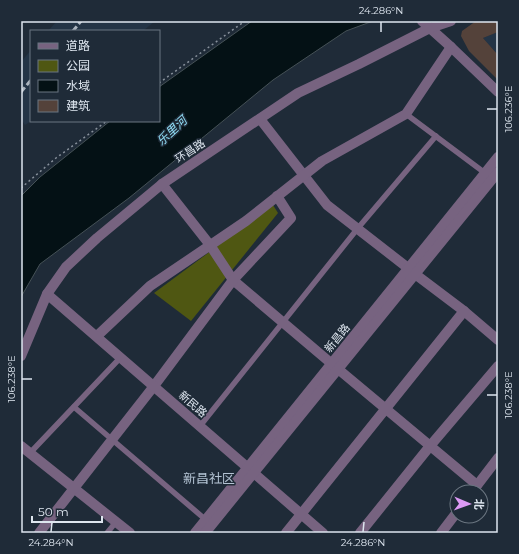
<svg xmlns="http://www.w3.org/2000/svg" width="519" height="554" font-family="Montserrat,'Noto Sans SC',sans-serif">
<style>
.built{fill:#233446}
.green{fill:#4f5712}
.water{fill:#041115;stroke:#455156}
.building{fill:#54423a}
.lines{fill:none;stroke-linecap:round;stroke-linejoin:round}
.path{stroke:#88919c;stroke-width:1.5;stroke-dasharray:2 3;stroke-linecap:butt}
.service{stroke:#776380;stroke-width:5.5}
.minor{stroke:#776380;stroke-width:10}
.tertiary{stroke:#776380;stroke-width:10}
.rail{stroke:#acb5bf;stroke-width:3;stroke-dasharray:6 3;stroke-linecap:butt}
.ticks{fill:none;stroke:#dee6ef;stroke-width:1.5}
.labels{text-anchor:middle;stroke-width:3;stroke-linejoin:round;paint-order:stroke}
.street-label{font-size:11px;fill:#dee6ef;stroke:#1f2b38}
.water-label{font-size:12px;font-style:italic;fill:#92e0f9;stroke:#1f2b38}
.quarter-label{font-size:13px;fill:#b3c3d3;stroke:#1f2b38}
.neatline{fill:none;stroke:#dee6ef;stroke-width:1.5}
.ticks-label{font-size:10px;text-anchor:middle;fill:#dee6ef}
</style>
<rect width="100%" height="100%" fill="#1f2b38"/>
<g class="built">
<path d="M57,21H155L143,31H48Z"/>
<path d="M498,32V55L483,38Z"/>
<path d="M31,50V121L25,125L21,119V62Z"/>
</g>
<path class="green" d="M273,205L278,213L191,321L154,293Z"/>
<path class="water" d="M252,21H373L346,31L273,80L129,198L40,264L21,297V196L40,177L110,121H159V87Z"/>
<path class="building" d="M476,21H498V32L483,38L498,55V80L469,51L461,36L462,31Z"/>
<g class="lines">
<g class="path">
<path d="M159,83L245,21"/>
<path d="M21,188L56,158L107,121"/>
</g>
<g class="service">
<path d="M406,114L485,173"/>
<path d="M74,407L206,520"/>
<path d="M200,426L358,228L436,136"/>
<path d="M30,453L121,357"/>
<path d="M107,533L116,522"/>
</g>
<g class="minor">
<path d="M260,119L327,205L408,268"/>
<path d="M162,184L210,245L233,280L332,364"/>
<path d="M415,274L464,311L498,340"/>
<path d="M97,336L150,286L246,221L322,161L406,114L451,47"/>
<path d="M338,369L477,485"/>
<path d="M21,446L130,533"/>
<path d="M472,492L498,458"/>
<path d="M39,533L154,386L233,280L291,218L277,196"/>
<path d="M286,533L464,311"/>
<path d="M360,533L430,446L498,366"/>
<path d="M441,533L457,512"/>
</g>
<g class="tertiary">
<path d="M422,21L451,47L498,92"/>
<path d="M47,294L323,533"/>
<path d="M21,356L47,294L66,267L97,238L162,184L298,93L359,64L430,28L451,21"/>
<path d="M195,533L498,157"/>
<path d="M205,533L498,172"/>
</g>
<g class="rail">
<path d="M73,31L81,21"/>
<path d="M21,92L31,80"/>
</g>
</g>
<path class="ticks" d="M381,32V22M487,109H497M22,379H32M487,395H497M51,532L52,522M363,532L364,522"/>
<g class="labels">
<g class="street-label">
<text transform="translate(190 151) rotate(-33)" y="4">环昌路</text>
<text transform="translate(337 338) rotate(-51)" y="4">新昌路</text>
<text transform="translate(193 404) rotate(41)" y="4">新民路</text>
</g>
<g class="water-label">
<text transform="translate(172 131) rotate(-43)" y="4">乐里河</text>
</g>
<g class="quarter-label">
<text x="209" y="483">新昌社区</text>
</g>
</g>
<rect width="519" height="554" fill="none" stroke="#1f2b38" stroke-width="44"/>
<rect x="30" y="30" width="130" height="92" fill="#1f2b38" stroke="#6b7681"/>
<rect x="38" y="43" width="20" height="6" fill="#776380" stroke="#6b7681"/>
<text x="66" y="50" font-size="12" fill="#dee6ef">道路</text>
<rect x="38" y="60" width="20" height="12" fill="#4f5712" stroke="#6b7681"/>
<text x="66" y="70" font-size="12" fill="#dee6ef">公园</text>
<rect x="38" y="80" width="20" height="12" fill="#041115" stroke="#6b7681"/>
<text x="66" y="90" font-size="12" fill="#dee6ef">水域</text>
<rect x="38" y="100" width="20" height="12" fill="#54423a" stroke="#6b7681"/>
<text x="66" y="110" font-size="12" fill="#dee6ef">建筑</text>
<g transform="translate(469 504) rotate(92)"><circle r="19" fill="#1f2b38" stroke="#6b7681"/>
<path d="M0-3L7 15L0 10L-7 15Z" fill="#dc99f4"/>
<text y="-6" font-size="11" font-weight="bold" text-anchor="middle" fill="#dee6ef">北</text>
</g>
<path d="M32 516v6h70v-6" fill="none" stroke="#dee6ef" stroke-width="2"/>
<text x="38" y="516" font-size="12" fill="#dee6ef" stroke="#1f2b38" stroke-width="3" paint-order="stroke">50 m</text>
<rect x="22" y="22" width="475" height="510" class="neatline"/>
<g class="ticks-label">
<text x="381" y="14">24.286°N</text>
<text transform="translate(508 109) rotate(-90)" y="4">106.236°E</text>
<text transform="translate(11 379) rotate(-90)" y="4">106.238°E</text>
<text transform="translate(508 395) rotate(-90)" y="4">106.238°E</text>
<text x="51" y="546">24.284°N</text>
<text x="363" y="546">24.286°N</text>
</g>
</svg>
